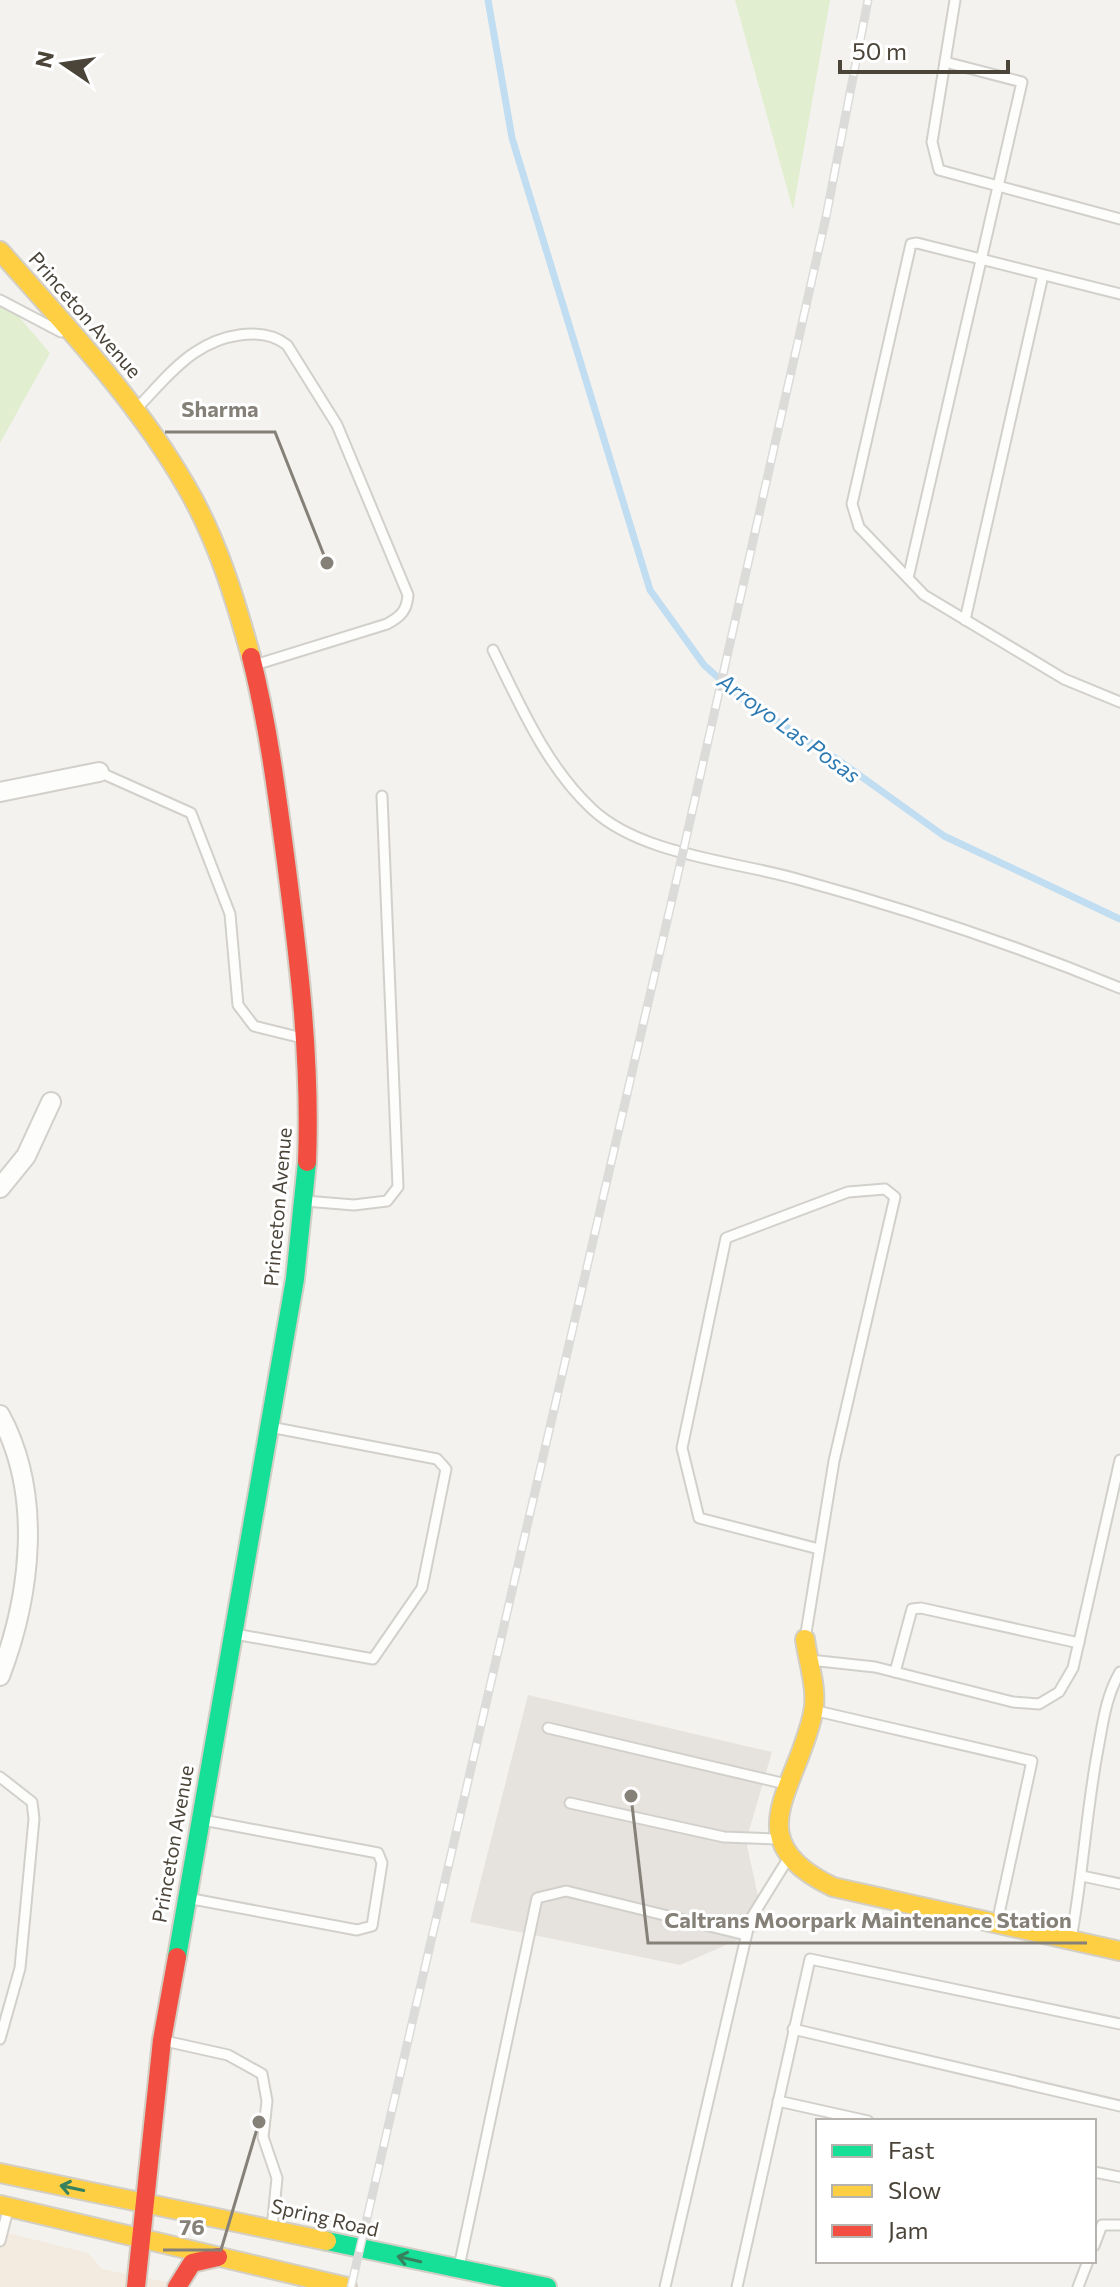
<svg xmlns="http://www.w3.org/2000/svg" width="1120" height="2287" font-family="Commissioner,sans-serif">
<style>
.commercial{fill:#f3ebdf}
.industrial{fill:#e6e2de}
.green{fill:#e1eecf}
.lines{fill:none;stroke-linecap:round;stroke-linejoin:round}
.stream{stroke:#c0ddf1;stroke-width:7}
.lane-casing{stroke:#d2d0cb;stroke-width:13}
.street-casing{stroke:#d2d0cb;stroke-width:22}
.fast-casing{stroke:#d3cfc5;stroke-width:22}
.slow-casing{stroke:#d3cfc5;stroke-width:22}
.jam-casing{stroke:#d3cfc5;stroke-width:22}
.lane{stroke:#fdfdfc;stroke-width:9}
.street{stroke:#fdfdfc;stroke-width:18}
.fast{stroke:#16e098;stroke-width:18}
.slow{stroke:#ffcf43;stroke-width:18}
.jam{stroke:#f24e42;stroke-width:18}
.rail-casing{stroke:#dbdbda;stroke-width:9}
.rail{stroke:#fff;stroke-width:6;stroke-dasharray:18;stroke-linecap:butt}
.oneway{stroke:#36825f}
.labels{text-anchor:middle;stroke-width:6;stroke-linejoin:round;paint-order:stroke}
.street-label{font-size:20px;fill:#4b4439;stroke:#fff}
.water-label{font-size:22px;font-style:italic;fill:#2e7ab2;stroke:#fff}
.leader{fill:none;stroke:#868178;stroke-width:3}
.callout-dot{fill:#868178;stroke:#fff;stroke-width:3}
.callout-label{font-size:22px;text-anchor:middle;font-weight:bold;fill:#868178;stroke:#fff;stroke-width:6;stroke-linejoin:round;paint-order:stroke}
</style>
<rect width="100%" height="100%" fill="#f4f2ee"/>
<path class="commercial" d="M0,2231L88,2253L102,2269L192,2287H0Z"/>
<path class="industrial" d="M528,1695L772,1752L746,1841L765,1928L680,1965L470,1922Z"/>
<g class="green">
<path d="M735,0H830L793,210Z"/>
<path d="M0,295L50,353L0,443Z"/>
</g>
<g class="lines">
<path class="stream" d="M488,0L512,138L650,590L704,665L742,699L841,762L944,836L1120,919"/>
<g class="lane-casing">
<g id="lane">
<path d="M955,0L932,142L939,170L1120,219"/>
<path d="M1120,294L917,243L911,244L852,504L859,527L924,595L1064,679L1120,702"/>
<path d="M0,300L61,332"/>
<path d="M136,409C154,391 173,367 194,353C220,335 262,325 287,345L337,425L408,595C407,611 400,617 387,624L255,665"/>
<path d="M908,578L1022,82L945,62"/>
<path d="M965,620L1043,275"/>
<path d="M493,650C520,705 546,766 592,809C641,855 734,861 797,879C907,909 1015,945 1120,988"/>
<path d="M99,772L191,813L230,914L238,1005L254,1026L302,1038"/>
<path d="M305,1201L354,1205L387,1201L398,1187L382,796"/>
<path d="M235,1634L373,1659L422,1588L446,1469L437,1459L270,1427"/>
<path d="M805,1639L834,1461L895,1197L885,1189L848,1192L726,1238L682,1448L699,1518L819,1549"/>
<path d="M810,1660L875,1667L1013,1702L1039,1704L1059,1692L1073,1668L1120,1460"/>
<path d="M895,1672L912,1609L921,1608L1079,1643"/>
<path d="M817,1711L1032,1761L997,1923"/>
<path d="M548,1728L786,1784"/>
<path d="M0,1777L32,1802L34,1819L20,1968L0,2039"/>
<path d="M570,1803L724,1837L779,1839"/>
<path d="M1082,1876L1120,1884"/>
<path d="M187,1898L357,1930L372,1926L382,1863L378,1853L203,1820"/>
<path d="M1071,1939C1083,1875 1086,1812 1098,1749C1103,1722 1106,1696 1120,1672"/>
<path d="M793,2029L1120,2106"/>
<path d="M165,2041L228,2055L262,2074L267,2101L263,2137L277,2178L272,2228"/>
<path d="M778,2101L868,2121"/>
<path d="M1094,2172L1120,2177"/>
<path d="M0,2241L8,2210"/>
<path d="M1094,2246L1102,2225H1120"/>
<path d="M459,2267L537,1898L566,1891L746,1935"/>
<path d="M665,2287L750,1920L786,1862"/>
<path d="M737,2287L810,1959L1120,2024"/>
<path d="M1078,2287L1088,2261"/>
</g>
</g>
<g class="street-casing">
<g id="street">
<path d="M0,792L99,772"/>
<path d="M0,1188L26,1156L51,1102"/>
<path d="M0,1415C43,1494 31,1595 0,1676"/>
</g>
</g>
<g class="fast-casing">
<g id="fast">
<path d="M177,1957L295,1279L307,1162"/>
<path d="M327,2241L547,2287"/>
</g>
</g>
<g class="slow-casing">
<g id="slow">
<path d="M0,251C66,326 136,399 186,486C217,539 235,598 251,657"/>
<path d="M805,1639C808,1663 818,1689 813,1713C797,1790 735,1840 833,1887L1120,1951"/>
<path d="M0,2173L327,2241"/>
<path d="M0,2205L347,2287"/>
</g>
</g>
<g class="jam-casing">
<g id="jam">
<path d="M251,657C268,724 277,794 286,862C299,962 311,1061 307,1162"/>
<path d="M136,2287L162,2040L177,1957"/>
<path d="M177,2287L192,2263L218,2257"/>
</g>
</g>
<use href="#lane" class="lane"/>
<use href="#street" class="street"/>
<use href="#fast" class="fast"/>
<use href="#slow" class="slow"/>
<use href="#jam" class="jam"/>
<g class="rail-casing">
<path id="rail" d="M351,2287L683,852L826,217L868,0"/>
</g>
<use href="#rail" class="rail"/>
</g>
<defs><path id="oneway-shaft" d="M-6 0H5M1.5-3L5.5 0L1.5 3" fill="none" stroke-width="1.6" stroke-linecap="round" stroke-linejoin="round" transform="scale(2)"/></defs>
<g class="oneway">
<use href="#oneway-shaft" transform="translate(72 2188) rotate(-168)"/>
<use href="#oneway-shaft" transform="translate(409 2259) rotate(-167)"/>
</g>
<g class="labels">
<g class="street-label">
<text transform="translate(85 315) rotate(49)" y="7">Princeton Avenue</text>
<text transform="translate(278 1207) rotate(-85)" y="7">Princeton Avenue</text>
<text transform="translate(173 1844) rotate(-80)" y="7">Princeton Avenue</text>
<text transform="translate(325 2218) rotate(13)" y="7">Spring Road</text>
</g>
<g class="water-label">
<text transform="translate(789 728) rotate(36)" y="8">Arroyo Las Posas</text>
</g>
</g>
<path class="leader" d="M327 563L275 432H165M631 1796L648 1943H1087M259 2122L221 2250H163"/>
<g class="callout-dot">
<circle cx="327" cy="563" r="8"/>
<circle cx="631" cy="1796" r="8"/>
<circle cx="259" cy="2122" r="8"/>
</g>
<g class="callout-label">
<text x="220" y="417">Sharma</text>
<text x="868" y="1928">Caltrans Moorpark Maintenance Station</text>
<text x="192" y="2235">76</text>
</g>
<rect x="816" y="2119" width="280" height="144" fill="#ffffff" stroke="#b7b4b0" stroke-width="2"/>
<rect x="832" y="2145" width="40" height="12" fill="#16e098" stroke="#b7b4b0" stroke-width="2"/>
<text x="888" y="2159" font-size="24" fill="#4b4439">Fast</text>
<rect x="832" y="2185" width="40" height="12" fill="#ffcf43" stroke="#b7b4b0" stroke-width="2"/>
<text x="888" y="2199" font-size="24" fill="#4b4439">Slow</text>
<rect x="832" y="2225" width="40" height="12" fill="#f24e42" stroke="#b7b4b0" stroke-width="2"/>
<text x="888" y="2239" font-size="24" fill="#4b4439">Jam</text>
<g transform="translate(64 64) rotate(283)" stroke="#ffffff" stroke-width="6" paint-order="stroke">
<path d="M0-6L14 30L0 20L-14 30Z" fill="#4b4439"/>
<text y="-12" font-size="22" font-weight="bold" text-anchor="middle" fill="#4b4439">N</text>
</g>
<path d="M840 60v12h168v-12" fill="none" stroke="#4b4439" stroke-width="4"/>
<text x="852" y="60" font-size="24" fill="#4b4439" stroke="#ffffff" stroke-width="6" paint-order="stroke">50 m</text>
</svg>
